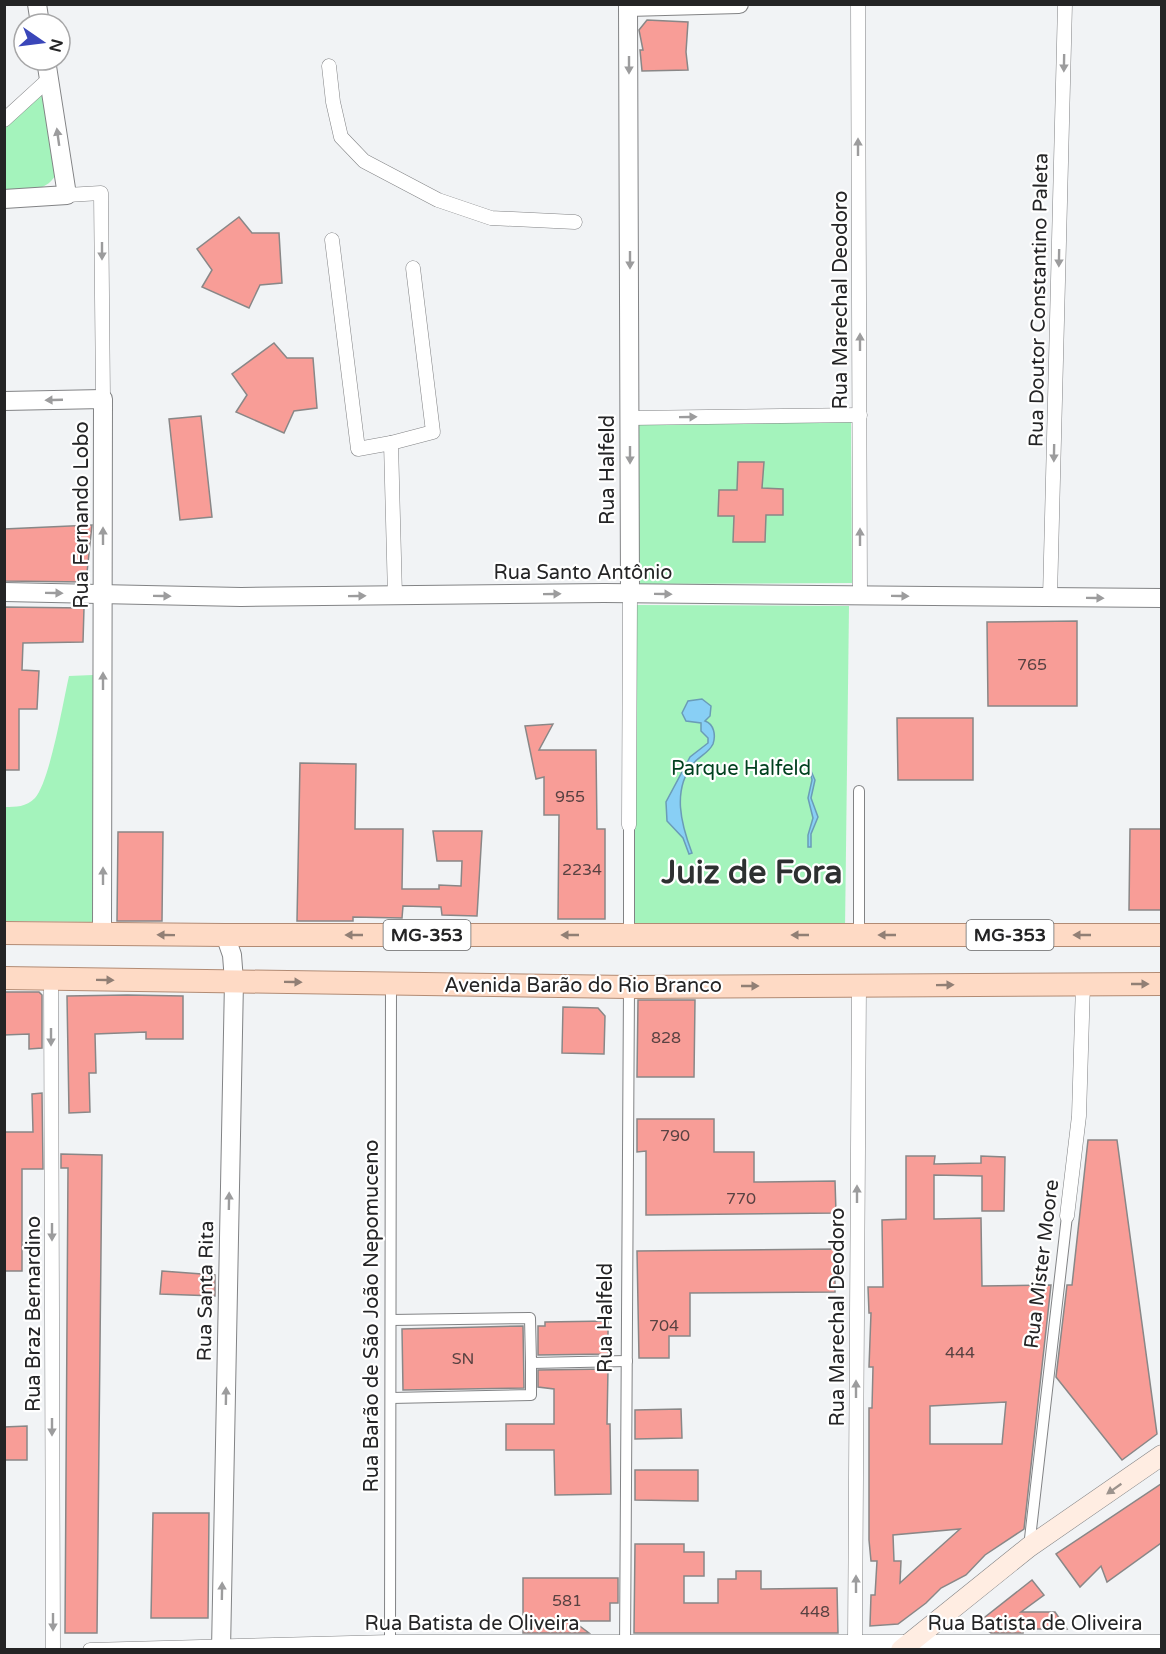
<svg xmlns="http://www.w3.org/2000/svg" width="1166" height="1654" font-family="'Varela Round',sans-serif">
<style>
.green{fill:#a4f3bc}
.water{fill:#88cff5;stroke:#6a9cb7;stroke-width:1.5}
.building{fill:#f89d97;stroke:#898787;stroke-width:1.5;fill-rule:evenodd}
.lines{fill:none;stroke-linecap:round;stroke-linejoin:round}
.pedestrian-casing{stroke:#828385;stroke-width:12}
.minor-casing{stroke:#828385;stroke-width:15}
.tertiary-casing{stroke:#828385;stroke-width:20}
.secondary-casing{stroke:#828385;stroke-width:21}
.primary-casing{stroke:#b28b74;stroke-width:24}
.pedestrian{stroke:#fff;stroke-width:10}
.minor{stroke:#fff;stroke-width:14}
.tertiary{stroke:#fff;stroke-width:18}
.secondary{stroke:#ffede2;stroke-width:20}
.primary{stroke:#fedac5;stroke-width:22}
.oneway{fill:#9c9c9d}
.oneway2{fill:#917f75}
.oneway3{fill:#9c938d}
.labels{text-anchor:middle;stroke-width:4.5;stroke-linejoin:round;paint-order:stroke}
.number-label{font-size:16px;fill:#594242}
.shield{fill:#fff;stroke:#666;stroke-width:1.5}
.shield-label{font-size:18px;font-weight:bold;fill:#242425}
.street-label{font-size:20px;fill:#242425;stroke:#fff}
.park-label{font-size:20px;fill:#00411f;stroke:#fff}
.town-label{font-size:32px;font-weight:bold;fill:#2e3031;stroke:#fff}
</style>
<rect width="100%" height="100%" fill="#f1f3f5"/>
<g class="green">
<path d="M47,88L58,170C48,194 28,189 5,191V126Z"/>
<path d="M851,421L852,583L633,584V422Z"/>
<path d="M637,605L849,606L845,930H633Z"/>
<path d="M93,675L94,922L5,921V807C16,807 26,807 35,798C50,781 63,702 69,676Z"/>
</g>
<g class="water">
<path d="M702,699L711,706L710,716L705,721C714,724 716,735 713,744C708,754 699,756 693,764C672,790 681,824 692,853L689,854L683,838L667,821L666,802L690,757L708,743V738L701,731V723L686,721L682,713L688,701Z"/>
<path d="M808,758H810L811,771L815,780L811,798L818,817L811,834V847H808V835L813,818L808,798L812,780Z"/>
</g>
<g class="building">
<path d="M647,20L688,22L686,52L688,70L642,71L640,50H643L639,30Z"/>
<path d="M239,217L252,233H279L282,283L260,285L249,308L202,287L212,270L197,249Z"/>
<path d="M274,343L287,358H313L317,408L294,411L284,433L236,412L247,395L232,374Z"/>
<path d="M201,416L212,517L180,520L169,419Z"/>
<path d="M738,462H764L762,488L783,489V515H766L765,542H733L734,516H718L719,490H737Z"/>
<path d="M92,525L86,582L4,581V529Z"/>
<path d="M4,607L84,608L83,642L23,643L22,670L39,671L37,709H19V770H4Z"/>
<path d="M1077,621V706H988L987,622Z"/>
<path d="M897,718H973V780H898Z"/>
<path d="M553,724L539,750H596L597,829H605V919H558L559,815H544V777L536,779L525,726Z"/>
<path d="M300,763L356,764L355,829H403L402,889H439V885L461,886L462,861H437L433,831H482L477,916L442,915L441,907L403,906L402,918L353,917V921H297Z"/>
<path d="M1130,829H1161V910H1129Z"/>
<path d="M118,832H163L162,921H117Z"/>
<path d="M4,992H39L42,995V1048L29,1049V1034L4,1035Z"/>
<path d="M127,995L183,996V1039H146V1032L95,1034L96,1073H89L90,1112L69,1113L67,996Z"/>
<path d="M638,1000H695L694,1077H637Z"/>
<path d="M563,1007L598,1008L605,1016L604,1054L562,1053Z"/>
<path d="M42,1093L43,1169H22V1271H4V1132H33L32,1094Z"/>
<path d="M637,1119H714V1152H754V1182L835,1181L836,1213L646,1215V1151L637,1152Z"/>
<path d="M1088,1140H1117L1157,1434L1122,1460L1056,1377L1067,1285H1072Z"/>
<path d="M61,1154L102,1155L97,1633H65L68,1168H61Z"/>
<path d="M906,1156H935L934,1164L981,1163V1156L1005,1157L1004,1211H982V1176L934,1175V1219L981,1218L982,1286L1051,1285L1024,1529L985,1555L966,1575L941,1588L926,1603L898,1624L870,1626L871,1595H875L877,1561H871L869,1540V1408H872L873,1367H869L871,1313H869L868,1287H883L882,1220L906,1219ZM1006,1402L1002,1444H930V1406ZM960,1529L912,1572L900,1583L901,1561H894L893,1535Z"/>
<path d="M835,1249V1292L690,1293V1336H669V1358H639L637,1251Z"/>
<path d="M162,1271L215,1275V1296L160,1294Z"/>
<path d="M608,1321V1354L538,1355V1326H545V1322Z"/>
<path d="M523,1326L524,1388L403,1390L402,1329Z"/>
<path d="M608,1369L607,1424H610L611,1494L555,1495L554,1450H506V1424H554V1389L538,1387V1370Z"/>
<path d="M681,1409L682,1438L635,1439V1410Z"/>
<path d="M27,1426V1460H4V1427Z"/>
<path d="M635,1470H698V1501L635,1500Z"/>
<path d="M1161,1484V1543L1107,1582L1101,1566L1080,1587L1056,1554Z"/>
<path d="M153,1513H209L208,1618H151Z"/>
<path d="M635,1544H684V1552H704V1576H684V1603H718V1579H736V1571H761V1589L837,1588L838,1633H634Z"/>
<path d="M523,1578H618V1603H610V1621H573L589,1633H523Z"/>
<path d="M1032,1580L1044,1595L1021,1612H1055L1067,1629H1023V1633H991L982,1627L980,1621Z"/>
</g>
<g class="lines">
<g class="pedestrian-casing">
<g id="pedestrian">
<path d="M629,825V935"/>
<path d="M859,935V791"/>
<path d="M391,1320L530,1318L531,1363L627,1361"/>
<path d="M391,1398L531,1395V1363"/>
<path d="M1029,1547L1067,1216"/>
<path d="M390,1642L391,983"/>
<path d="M625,1650L629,987"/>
</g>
</g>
<g class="minor-casing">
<g id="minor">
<path d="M858,4L860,595"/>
<path d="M329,66L333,102L341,137L364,161L438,200L491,218L575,222"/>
<path d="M4,120L50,78"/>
<path d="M67,195L101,193L103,399"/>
<path d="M332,240L358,449L391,443L395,596"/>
<path d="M630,418L860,415"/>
<path d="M391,443L433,432L413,268"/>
<path d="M1050,597L1065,4"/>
<path d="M629,825L630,593"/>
<path d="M51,979L53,1650"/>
<path d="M1067,1216L1079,1116L1083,984"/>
<path d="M855,1643L859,985"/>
<path d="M90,1650L390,1642H1162"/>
</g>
</g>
<g class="tertiary-casing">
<g id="tertiary">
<path d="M37,4L40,24"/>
<path d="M628,4L630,593"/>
<path d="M628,7L739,4"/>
<path d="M4,199L67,195L46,60"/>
<path d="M4,401L103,399L102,934"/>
<path d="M4,592L241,597L604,593L1162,598"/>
<path d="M221,1650L234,981L232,955L225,935"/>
</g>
</g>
<g class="secondary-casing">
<path id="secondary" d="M901,1650L1029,1547L1162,1455"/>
</g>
<g class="primary-casing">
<g id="primary">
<path d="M4,933L225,935H1162"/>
<path d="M4,978L629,987L1162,984"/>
</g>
</g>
<use href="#pedestrian" class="pedestrian"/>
<use href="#minor" class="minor"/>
<use href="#tertiary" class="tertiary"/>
<use href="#secondary" class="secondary"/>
<use href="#primary" class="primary"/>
</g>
<defs><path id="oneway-solid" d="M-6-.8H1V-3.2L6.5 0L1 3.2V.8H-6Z" transform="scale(1.5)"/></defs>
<g class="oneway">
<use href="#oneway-solid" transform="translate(1064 63) rotate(91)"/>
<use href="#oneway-solid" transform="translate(629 65) rotate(90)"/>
<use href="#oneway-solid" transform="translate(58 137) rotate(-98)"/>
<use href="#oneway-solid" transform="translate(858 147) rotate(-90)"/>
<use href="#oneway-solid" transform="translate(102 251) rotate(90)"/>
<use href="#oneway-solid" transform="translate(1059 258) rotate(91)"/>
<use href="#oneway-solid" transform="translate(630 260) rotate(90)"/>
<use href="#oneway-solid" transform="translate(860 342) rotate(-90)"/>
<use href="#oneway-solid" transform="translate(54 400) rotate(178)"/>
<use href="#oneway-solid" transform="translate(688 417) rotate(-1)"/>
<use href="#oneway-solid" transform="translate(1054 453) rotate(91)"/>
<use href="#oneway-solid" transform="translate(630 455) rotate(90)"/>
<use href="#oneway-solid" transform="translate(103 536) rotate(-90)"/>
<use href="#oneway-solid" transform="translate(860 537) rotate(-90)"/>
<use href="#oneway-solid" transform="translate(54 593) rotate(1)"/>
<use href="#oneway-solid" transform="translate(552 594) rotate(-1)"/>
<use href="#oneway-solid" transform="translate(663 594) rotate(1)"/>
<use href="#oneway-solid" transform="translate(162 596) rotate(1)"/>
<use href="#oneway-solid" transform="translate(357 596) rotate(-1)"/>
<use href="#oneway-solid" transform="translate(900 596) rotate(1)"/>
<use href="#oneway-solid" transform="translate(1095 598) rotate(1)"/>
<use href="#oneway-solid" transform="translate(103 681) rotate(-90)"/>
<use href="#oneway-solid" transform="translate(103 876) rotate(-90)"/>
<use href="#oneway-solid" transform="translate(51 1037) rotate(90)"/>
<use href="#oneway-solid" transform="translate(857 1194) rotate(-90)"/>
<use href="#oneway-solid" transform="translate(229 1201) rotate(-89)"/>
<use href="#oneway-solid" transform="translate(52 1232) rotate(90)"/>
<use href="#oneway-solid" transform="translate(856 1389) rotate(-90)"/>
<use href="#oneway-solid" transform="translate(226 1396) rotate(-89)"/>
<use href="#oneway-solid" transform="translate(52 1427) rotate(90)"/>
<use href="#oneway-solid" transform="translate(856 1584) rotate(-90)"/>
<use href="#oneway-solid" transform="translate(222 1591) rotate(-89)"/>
<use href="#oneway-solid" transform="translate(53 1622) rotate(90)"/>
</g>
<g class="oneway2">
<use href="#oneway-solid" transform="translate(166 935) rotate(-179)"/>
<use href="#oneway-solid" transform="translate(354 935) rotate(180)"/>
<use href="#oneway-solid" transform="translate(570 935) rotate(180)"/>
<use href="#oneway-solid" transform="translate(800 935) rotate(180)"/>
<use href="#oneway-solid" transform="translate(887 935) rotate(180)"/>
<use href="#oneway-solid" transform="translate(1082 935) rotate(180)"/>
<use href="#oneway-solid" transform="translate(105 980) rotate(1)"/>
<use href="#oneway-solid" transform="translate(293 982) rotate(1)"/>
<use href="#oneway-solid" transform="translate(1140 984)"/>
<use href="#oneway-solid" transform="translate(945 985) rotate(-1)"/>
<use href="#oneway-solid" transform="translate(750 986)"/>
</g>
<use class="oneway3" href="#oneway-solid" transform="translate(1114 1489) rotate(145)"/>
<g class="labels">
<g class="number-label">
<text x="1032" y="670">765</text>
<text x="570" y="802">955</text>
<text x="582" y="875">2234</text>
<text x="666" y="1043">828</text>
<text x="675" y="1141">790</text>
<text x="741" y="1204">770</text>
<text x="664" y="1331">704</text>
<text x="960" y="1358">444</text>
<text x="463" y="1364">SN</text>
<text x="567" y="1606">581</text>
<text x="815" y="1617">448</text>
</g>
<g class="shield">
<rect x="383.5" y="920" width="87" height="30" rx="4.5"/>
<rect x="966.5" y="920" width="87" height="30" rx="4.5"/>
</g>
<g class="shield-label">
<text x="427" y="941">MG-353</text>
<text x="1010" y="941">MG-353</text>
</g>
<g class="street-label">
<text transform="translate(840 300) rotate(-90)" y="7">Rua Marechal Deodoro</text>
<text transform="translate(1038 300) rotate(-89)" y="7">Rua Doutor Constantino Paleta</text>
<text transform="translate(607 470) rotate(-90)" y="7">Rua Halfeld</text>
<text transform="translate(81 515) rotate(-90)" y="7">Rua Fernando Lobo</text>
<text x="583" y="579">Rua Santo Antônio</text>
<text x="583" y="992">Avenida Barão do Rio Branco</text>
<text transform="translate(1041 1264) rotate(-83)" y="7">Rua Mister Moore</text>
<text transform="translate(205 1291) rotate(-89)" y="7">Rua Santa Rita</text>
<text transform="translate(33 1314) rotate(-90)" y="7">Rua Braz Bernardino</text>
<text transform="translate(371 1316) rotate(-90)" y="7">Rua Barão de São João Nepomuceno</text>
<text transform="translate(837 1317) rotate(-90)" y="7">Rua Marechal Deodoro</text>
<text transform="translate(605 1318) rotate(-90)" y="7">Rua Halfeld</text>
<text x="472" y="1630">Rua Batista de Oliveira</text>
<text x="1035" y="1630">Rua Batista de Oliveira</text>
</g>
<g class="park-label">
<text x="741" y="775">Parque Halfeld</text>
</g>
<g class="town-label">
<text x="752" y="883">Juiz de Fora</text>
</g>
</g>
<rect width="1166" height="1654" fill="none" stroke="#242425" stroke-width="12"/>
<g transform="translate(42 42) rotate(104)"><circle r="28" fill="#ffffff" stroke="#a7a7a8" stroke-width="1.5"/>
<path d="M0-4.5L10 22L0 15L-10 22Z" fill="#3a46b9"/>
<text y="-9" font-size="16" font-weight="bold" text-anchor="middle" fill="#242425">N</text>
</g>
</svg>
